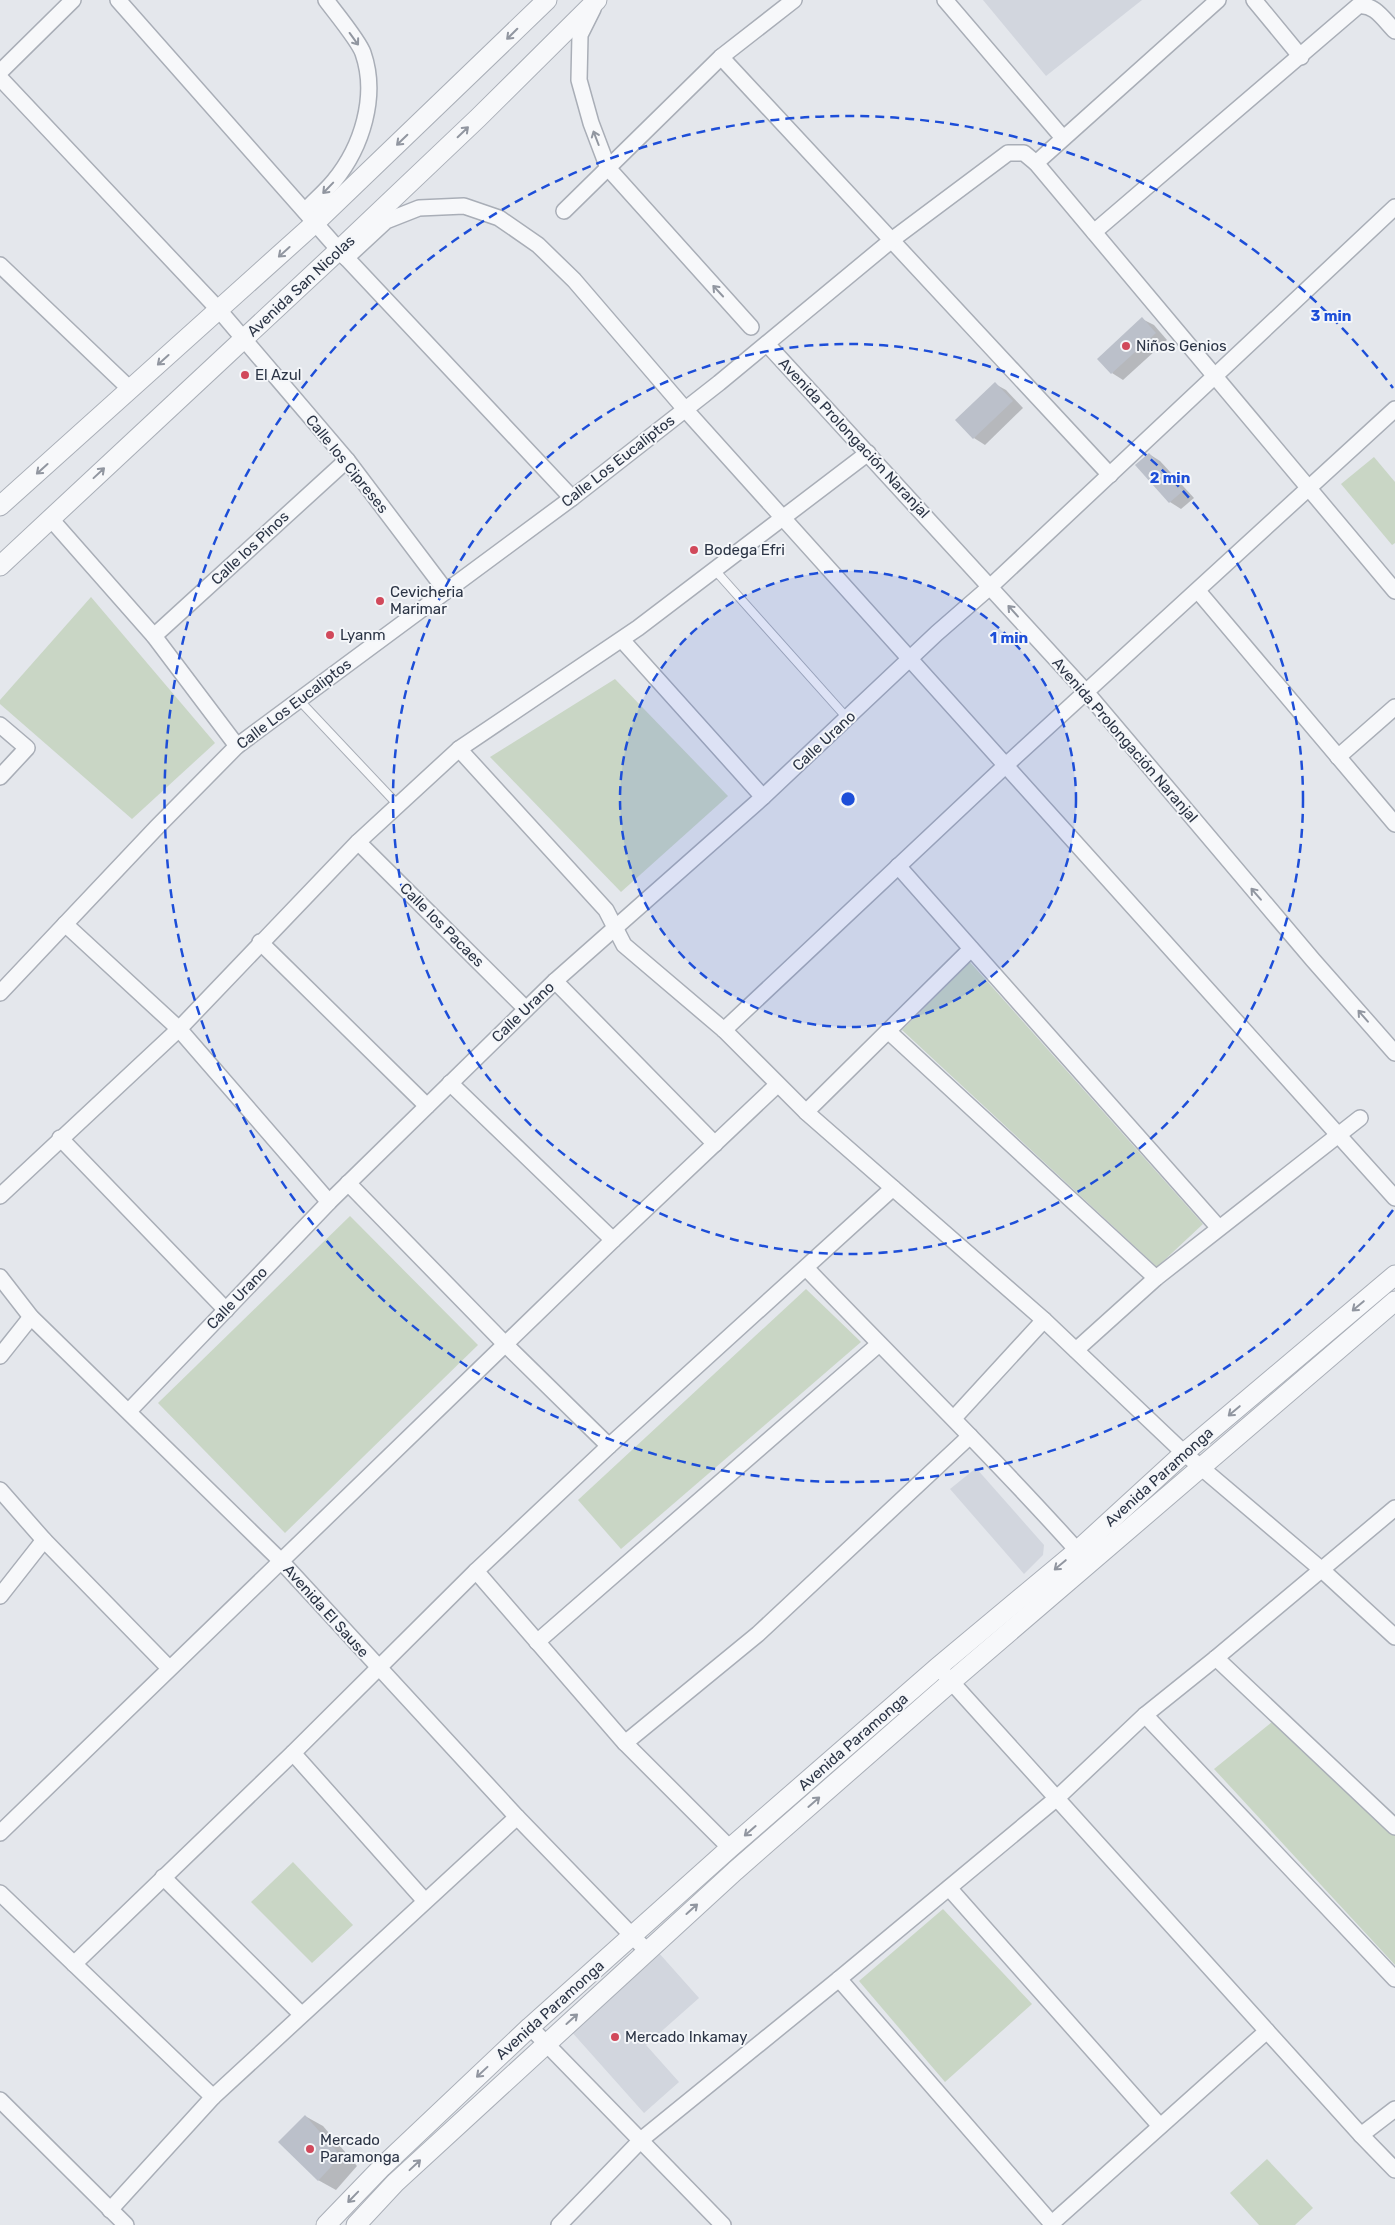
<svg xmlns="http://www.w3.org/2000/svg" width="1395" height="2225" font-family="Rubik,sans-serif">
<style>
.built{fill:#d2d6de}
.green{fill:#c9d6c5}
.shadow{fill:#0003}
.building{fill:#bbc0ca}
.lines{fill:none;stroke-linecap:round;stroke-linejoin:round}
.service-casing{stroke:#a9aeb7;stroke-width:10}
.minor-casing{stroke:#a9aeb7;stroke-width:18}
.tertiary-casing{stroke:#a9aeb7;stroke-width:21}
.service{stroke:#f7f8fa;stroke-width:8}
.minor{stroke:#f7f8fa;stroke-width:15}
.tertiary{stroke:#f7f8fa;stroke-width:19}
.oneway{stroke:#9196a0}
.ring{fill:none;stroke:#1d4ed8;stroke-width:2.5;stroke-dasharray:9 6}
.poi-dot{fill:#d1495b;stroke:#f4f6f9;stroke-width:2}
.labels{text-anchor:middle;stroke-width:4;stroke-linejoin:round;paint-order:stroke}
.street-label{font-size:15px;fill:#2b3445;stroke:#f4f6f9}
.poi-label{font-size:15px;fill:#2b3445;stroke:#f4f6f9;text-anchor:start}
.centre{fill:#1d4ed8;stroke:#f4f6f9;stroke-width:2.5}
.ring-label{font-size:15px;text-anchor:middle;font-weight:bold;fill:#1d4ed8;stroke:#f4f6f9;stroke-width:4;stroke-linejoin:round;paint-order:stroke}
</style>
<rect width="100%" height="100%" fill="#e4e7ec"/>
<g class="built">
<path d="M983,0H1142L1046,76Z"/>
<path d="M976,1468L1044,1545L1043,1555L1024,1574L950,1489Z"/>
<path d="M658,1952L699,1998L646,2045L679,2082L644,2113L570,2030Z"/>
</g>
<g class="green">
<path d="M1374,457L1395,482V543L1392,545L1341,484Z"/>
<path d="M91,597L215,743L132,819L0,704V700Z"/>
<path d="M615,679L728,796L621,892L490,757Z"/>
<path d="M970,962L1203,1224L1157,1267L902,1030Z"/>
<path d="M350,1216L478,1345L285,1533L158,1403Z"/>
<path d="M806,1289L861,1342L621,1549L578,1500Z"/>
<path d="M1278,1717L1395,1833V1965L1214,1769Z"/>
<path d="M293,1862L353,1925L312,1963L251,1902Z"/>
<path d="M943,1909L1032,2004L945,2082L859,1981Z"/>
<path d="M1267,2159L1313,2208L1295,2225H1259L1230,2193Z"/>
</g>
<g class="shadow">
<path d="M1142,319L1154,325L1167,340L1123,380L1112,373Z"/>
<path d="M995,384L1006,390L1023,408L985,445L974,438Z"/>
<path d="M1149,454L1160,461L1194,498L1181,509L1170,502L1137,465Z"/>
<path d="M305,2116L323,2126L357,2166L336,2190L318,2180Z"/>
</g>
<g class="building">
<path d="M1142,317L1156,333L1111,374L1097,359Z"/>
<path d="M995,382L1013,401L973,439L955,420Z"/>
<path d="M1149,453L1183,491L1169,503L1135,465Z"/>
<path d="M305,2115L341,2156L318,2181L278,2142Z"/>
</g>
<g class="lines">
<g class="service-casing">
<g id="service">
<path d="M714,569L848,719"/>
<path d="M299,700L398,805"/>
</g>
</g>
<g class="minor-casing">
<g id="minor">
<path d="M118,0L339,250L572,498"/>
<path d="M945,0L1063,138"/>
<path d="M1254,0L1301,57"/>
<path d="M593,9L580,35L579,80L591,123L608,168L751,327"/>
<path d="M721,57L1110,475"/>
<path d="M0,72L73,0"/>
<path d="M0,78L219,310L347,460L446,591"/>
<path d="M1036,163L1218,0"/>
<path d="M305,211C314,201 325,192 334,181C362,147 378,96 363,53C359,41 334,11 326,0"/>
<path d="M564,211L721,57L794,0"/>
<path d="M1094,232L1358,6C1374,3 1384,20 1395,31"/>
<path d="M346,258L386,221L419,208L464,206L499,218L538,245L574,280L684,408L1395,1198"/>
<path d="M0,265L130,389"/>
<path d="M767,344L1087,693L1313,960L1395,1053"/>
<path d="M50,518L154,636L237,746"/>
<path d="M1198,591L1395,824"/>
<path d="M154,636L347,460"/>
<path d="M622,640L763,797"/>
<path d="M0,725L27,748L0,777"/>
<path d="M459,749L606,910L624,945L724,1030L806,1112L1044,1320L1184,1453L1322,1570L1395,1637"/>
<path d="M1338,757L1395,707"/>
<path d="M358,842L526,1009"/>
<path d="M898,866L1219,1228"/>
<path d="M65,924L179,1029L329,1202"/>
<path d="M260,942L427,1106"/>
<path d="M555,981L715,1144"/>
<path d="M0,993L157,827L237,746L572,498L719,383L893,239L1008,153H1024L1036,163L1395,591"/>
<path d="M724,1030L1005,766L1395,409"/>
<path d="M888,1031L1156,1278"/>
<path d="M450,1083L613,1240"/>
<path d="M806,1112L971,949"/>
<path d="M60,1138L226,1310"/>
<path d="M348,1183L506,1345L609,1446"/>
<path d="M0,1196L179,1029L358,842L459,749L638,628L868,453"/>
<path d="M807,1269C899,1365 995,1458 1084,1558"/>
<path d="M0,1277L31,1317L280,1560L517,1817L647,1951"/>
<path d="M1076,1350L1156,1278L1360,1118"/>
<path d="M0,1356L31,1317"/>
<path d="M129,1411L329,1202L555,981L763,797L937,633L991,586L1395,207"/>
<path d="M954,1418L1044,1320"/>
<path d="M0,1490L44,1540L169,1668"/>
<path d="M476,1571L625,1743L730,1848"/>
<path d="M0,1596L44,1540"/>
<path d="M537,1642L879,1344"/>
<path d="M1216,1658L1395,1827"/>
<path d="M938,1667L1361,2135L1395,2170"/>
<path d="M1145,1715L1395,1979"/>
<path d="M625,1743L758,1634L970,1436"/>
<path d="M293,1753L425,1901"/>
<path d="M0,1833L613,1240L777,1085"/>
<path d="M163,1877L301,2014"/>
<path d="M949,1888L1160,2126"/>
<path d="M0,1893L213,2097"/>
<path d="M74,1964L293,1753L476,1571L609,1446L893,1188"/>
<path d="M839,1979L1053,2225"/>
<path d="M530,2027L723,2225"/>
<path d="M0,2100L126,2225"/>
<path d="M1361,2135L1395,2109"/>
<path d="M110,2210L213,2097L517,1817"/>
<path d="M1051,2224L1267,2031"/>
<path d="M559,2225L642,2139L839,1979L1057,1798L1145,1715L1216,1658L1395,1508"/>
</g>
</g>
<g class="tertiary-casing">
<g id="tertiary">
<path d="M0,506L315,223L547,0"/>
<path d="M0,566L339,250L478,118L597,0"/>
<path d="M326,2225L382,2167L530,2027L730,1848L938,1667L1077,1551L1184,1453L1395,1275"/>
<path d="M356,2225L395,2183L735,1871L952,1681L1395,1301"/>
</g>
</g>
<use href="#service" class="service"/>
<use href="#minor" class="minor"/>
<use href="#tertiary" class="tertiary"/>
</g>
<defs><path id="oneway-shaft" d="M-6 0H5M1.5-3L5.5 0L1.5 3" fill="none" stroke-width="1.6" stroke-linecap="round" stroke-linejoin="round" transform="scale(1.25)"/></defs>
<g class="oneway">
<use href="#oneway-shaft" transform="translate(512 34) rotate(135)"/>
<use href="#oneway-shaft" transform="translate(354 39) rotate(54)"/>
<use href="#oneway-shaft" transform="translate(463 132) rotate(-44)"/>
<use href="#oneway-shaft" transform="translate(596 138) rotate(-111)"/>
<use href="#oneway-shaft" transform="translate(402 140) rotate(136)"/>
<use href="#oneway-shaft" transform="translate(328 188) rotate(134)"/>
<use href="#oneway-shaft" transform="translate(284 252) rotate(138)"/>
<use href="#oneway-shaft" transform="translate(718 291) rotate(-133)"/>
<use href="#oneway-shaft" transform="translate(163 360) rotate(138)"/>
<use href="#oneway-shaft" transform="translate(42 469) rotate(138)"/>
<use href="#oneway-shaft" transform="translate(99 473) rotate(-43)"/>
<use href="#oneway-shaft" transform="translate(1013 611) rotate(-132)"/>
<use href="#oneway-shaft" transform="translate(1256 894) rotate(-131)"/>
<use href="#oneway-shaft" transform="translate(1363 1016) rotate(-131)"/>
<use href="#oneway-shaft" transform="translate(1358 1306) rotate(140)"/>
<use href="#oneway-shaft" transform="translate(1234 1411) rotate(140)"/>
<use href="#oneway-shaft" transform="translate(1060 1565) rotate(140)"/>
<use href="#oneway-shaft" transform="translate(814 1802) rotate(-41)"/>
<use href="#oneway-shaft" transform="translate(750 1831) rotate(139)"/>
<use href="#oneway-shaft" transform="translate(692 1909) rotate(-42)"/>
<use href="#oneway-shaft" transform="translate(572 2019) rotate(-42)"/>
<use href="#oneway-shaft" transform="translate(482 2072) rotate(137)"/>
<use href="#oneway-shaft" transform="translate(415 2165) rotate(-43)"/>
<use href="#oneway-shaft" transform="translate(353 2197) rotate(134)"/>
</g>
<circle cx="848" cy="799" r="228" fill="#1d4ed8" fill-opacity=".12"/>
<g class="ring">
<circle cx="848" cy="799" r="228"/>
<circle cx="848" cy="799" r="455"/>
<path d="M1393 1210A683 683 0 1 1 1393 388"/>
</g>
<g class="poi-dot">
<circle cx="1126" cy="346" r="5"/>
<circle cx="245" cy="375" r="5"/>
<circle cx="694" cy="550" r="5"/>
<circle cx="380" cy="601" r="5"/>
<circle cx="330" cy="635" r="5"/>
<circle cx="615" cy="2037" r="5"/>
<circle cx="310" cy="2149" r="5"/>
</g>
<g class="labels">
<g class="street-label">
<text transform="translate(301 286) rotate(-43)" y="5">Avenida San Nicolas</text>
<text transform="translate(854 438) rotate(47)" y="5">Avenida Prolongación Naranjal</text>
<text transform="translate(618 461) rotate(-38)" y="5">Calle Los Eucaliptos</text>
<text transform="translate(347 464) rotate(51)" y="5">Calle los Cipreses</text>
<text transform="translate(250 548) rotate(-43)" y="5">Calle los Pinos</text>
<text transform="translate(294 704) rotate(-37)" y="5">Calle Los Eucaliptos</text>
<text transform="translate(1125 740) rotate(49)" y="5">Avenida Prolongación Naranjal</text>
<text transform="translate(824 741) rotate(-43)" y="5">Calle Urano</text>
<text transform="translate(442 925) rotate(45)" y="5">Calle los Pacaes</text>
<text transform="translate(523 1012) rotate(-44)" y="5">Calle Urano</text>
<text transform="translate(237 1298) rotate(-46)" y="5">Calle Urano</text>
<text transform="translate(1159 1477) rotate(-42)" y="5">Avenida Paramonga</text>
<text transform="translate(326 1611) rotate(48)" y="5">Avenida El Sause</text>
<text transform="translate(853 1742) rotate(-41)" y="5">Avenida Paramonga</text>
<text transform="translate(550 2010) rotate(-42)" y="5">Avenida Paramonga</text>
</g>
<g class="poi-label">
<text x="1136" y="351">Niños Genios</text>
<text x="255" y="380">El Azul</text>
<text x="704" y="555">Bodega Efri</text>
<text x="390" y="597">Cevicheria<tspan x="390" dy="17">Marimar</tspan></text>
<text x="340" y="640">Lyanm</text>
<text x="625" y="2042">Mercado Inkamay</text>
<text x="320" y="2145">Mercado<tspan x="320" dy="17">Paramonga</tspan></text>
</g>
</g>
<circle cx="848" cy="799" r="8" class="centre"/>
<g class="ring-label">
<text x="1331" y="321">3 min</text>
<text x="1170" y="483">2 min</text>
<text x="1009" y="643">1 min</text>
</g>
</svg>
